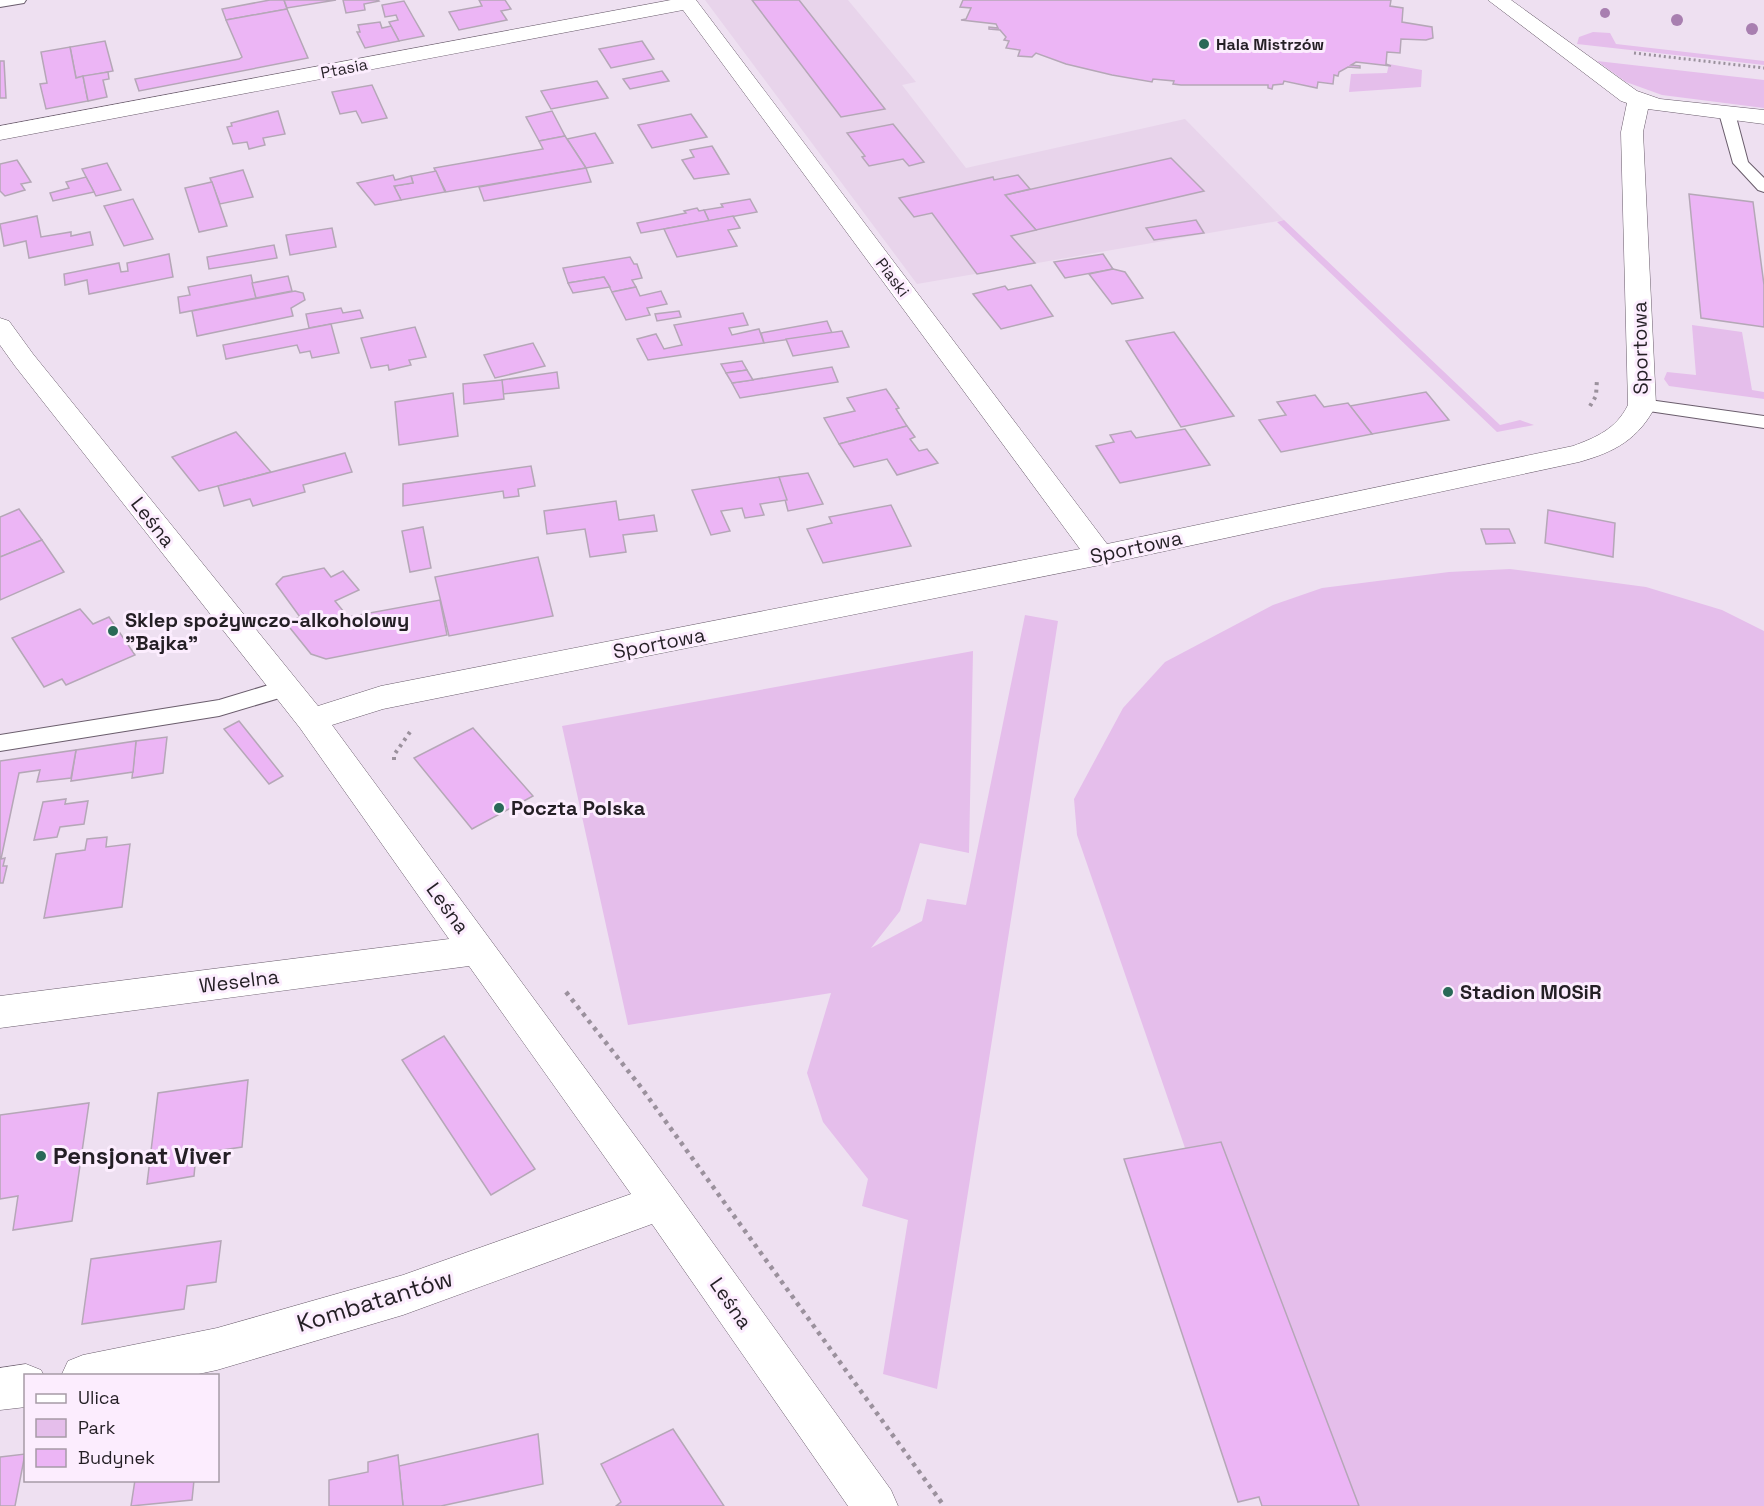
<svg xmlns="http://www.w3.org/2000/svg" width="1764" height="1506" font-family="'Space Grotesk',sans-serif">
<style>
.built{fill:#e8d4eb}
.green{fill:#e5beeb}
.building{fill:#ecb5f5;stroke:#b5a7b7;stroke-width:1.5}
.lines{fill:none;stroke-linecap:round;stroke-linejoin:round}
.service-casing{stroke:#6a5d6c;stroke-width:2}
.minor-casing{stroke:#6a5d6c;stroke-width:1}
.path-far2{stroke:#9b919d;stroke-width:3;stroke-dasharray:2 3;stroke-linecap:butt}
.path-far1{stroke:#9b919d;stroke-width:4;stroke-dasharray:3 4.5;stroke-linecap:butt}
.path{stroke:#9b919d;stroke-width:4.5;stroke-dasharray:4 5;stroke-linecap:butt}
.service{fill:#fff;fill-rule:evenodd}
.minor{fill:#fff;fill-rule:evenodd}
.tree{fill:#a87fb0}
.poi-dot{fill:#296957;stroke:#fcedfe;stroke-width:2}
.labels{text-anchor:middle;stroke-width:6;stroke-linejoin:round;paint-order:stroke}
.far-poi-label{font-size:16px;font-weight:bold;fill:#241f25;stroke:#fcedfe;text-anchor:start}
.far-street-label{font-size:16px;fill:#241f25;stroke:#fcedfe}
.street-label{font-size:20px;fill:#241f25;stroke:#fcedfe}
.poi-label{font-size:20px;font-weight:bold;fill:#241f25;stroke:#fcedfe;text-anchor:start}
.near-poi-label{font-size:24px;font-weight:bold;fill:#241f25;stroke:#fcedfe;text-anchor:start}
.near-street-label{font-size:24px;fill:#241f25;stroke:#fcedfe}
</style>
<rect width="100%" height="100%" fill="#eee0f1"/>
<path class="built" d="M705,0H848L916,82L902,85L966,168L1185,119L1284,220L917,284Z"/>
<g class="green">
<path d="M1593,32L1610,33L1616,44L1764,61V65L1577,44L1579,37Z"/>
<path d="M1597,61L1764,80V108L1662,95L1626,82Z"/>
<path d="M1389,64L1422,70L1421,87L1349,92L1351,74L1387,73Z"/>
<path d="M1284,220L1500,425L1520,420L1534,425L1497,432L1277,222Z"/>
<path d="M1692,325L1742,332L1752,390L1764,392V399L1669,386L1664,379L1667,372L1696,375Z"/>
<path d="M1510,569L1646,587L1722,610L1764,631V1506H1315L1185,1148L1077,835L1074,799L1123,708L1165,662L1273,605L1322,588L1449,572Z"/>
<path d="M1025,615L1058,621L937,1389L883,1374L908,1220L862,1206L868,1179L823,1122L807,1073L831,993L628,1025L562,726L973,651L969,853L920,843L900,911L871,948L922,921L927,899L966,905Z"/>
</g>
<g class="building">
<path d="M270,0H284L287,9L226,20L222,9Z"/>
<path d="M284,0H336L287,8Z"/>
<path d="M343,0H378L379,1L364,4L365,10L346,13Z"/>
<path d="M479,0H505L511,9L501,11L507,20L459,30L449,12L482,6Z"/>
<path d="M752,0H799L885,109L841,117Z"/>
<path d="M963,0H1391L1390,6L1403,8L1402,22L1432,27L1433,38L1426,40L1401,39L1400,53L1387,52L1386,64L1391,66L1356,62L1351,65L1360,66V68L1348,67L1339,72L1338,76L1334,75L1333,84L1318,82L1317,88L1284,81L1283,84L1273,85L1272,89L1268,88V85H1181L1173,84L1174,81L1153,79L1152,82L1112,75L1066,64L1036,53L1032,57L1018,56L1020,50L1006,48L1009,41L1004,40L1006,37L1000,30L989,29V27L998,28L996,24L961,20L966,19L971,8L960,7Z"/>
<path d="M404,1L413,17L424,36L399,41L389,22L398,20L396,15L385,17L382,5Z"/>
<path d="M287,9L308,58L139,91L135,79L239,59L242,57L226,20Z"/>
<path d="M380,22L382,28L391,26L399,41L365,48L357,32H360L358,25Z"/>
<path d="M105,41L113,71L76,78L70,47Z"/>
<path d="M642,41L654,59L611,68L599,49Z"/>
<path d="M70,47L76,78L83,76L88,101L46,109L40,84L47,83L41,52Z"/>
<path d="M0,61H4L6,98H0Z"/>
<path d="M662,71L669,81L630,89L623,79Z"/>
<path d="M108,72L109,79L103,80L107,97L88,101L83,76Z"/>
<path d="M597,81L608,98L551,109L541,91Z"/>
<path d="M372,85L387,118L362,123L356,111L340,114L332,92Z"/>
<path d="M278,111L285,134L263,138L265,145L249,149L247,142L233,144L227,127L232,126L231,123Z"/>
<path d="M552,111L565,136L539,141L526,117Z"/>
<path d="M691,114L707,137L652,148L638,125Z"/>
<path d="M893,124L924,162L909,166L903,159L869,166L862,157L865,156L847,133Z"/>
<path d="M595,133L613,163L586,168L567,139Z"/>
<path d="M565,136L586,168L446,192L434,168L543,149L539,141Z"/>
<path d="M712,146L729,174L694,179L682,160L694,157L690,150Z"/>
<path d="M1171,158L1204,191L1036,230L1005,195Z"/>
<path d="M17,160L31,182L21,184L25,190L5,196L0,191V164Z"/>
<path d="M107,163L121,190L96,196L82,169Z"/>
<path d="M586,168L591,182L484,201L479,187Z"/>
<path d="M243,170L253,197L220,204L210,178Z"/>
<path d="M436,171L445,192L401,200L394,186L413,183L411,176Z"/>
<path d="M393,175L395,180L411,176L413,183L394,186L401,200L375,205L357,183Z"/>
<path d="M1018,175L1030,189L1005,195L1036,230L1011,236L1035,263L977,274L932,213L914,217L899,198L993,177L994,180Z"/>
<path d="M86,177L94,192L53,201L50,193L69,188L66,182Z"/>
<path d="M212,182L227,226L199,232L185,188Z"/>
<path d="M1689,194L1753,202L1764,285V327L1701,318Z"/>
<path d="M133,199L153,239L124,246L104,206Z"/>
<path d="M750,199L757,212L709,221L704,210L723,207L721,204Z"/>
<path d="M697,208L699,211L704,210L709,221L641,233L637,223L686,213L684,211Z"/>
<path d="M37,216L41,237L71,232V236L90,232L93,245L29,258L26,241L4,246L0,224Z"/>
<path d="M733,216L740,228L728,230L737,246L677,257L664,229Z"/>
<path d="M1196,220L1204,233L1154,240L1146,228Z"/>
<path d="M332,228L336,247L290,255L286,235Z"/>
<path d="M274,245L277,258L209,269L207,257Z"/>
<path d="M169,254L173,277L89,294L87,280L65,285L64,274L119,263L121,272L128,271L127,263Z"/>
<path d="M1103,254L1113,269L1065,278L1054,262Z"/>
<path d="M630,257L634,264H637L642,278L632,280L636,287L612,292L604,277L568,283L563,268Z"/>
<path d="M1113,269L1125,272L1143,298L1112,304L1089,274Z"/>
<path d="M251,275L256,298L180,313L178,297L190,295L188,287Z"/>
<path d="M288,276L292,291L256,298L252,283Z"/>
<path d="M604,277L610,287L573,293L568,283Z"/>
<path d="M1031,285L1053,316L1001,329L973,294L1005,286L1008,290Z"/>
<path d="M636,287L640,296L661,291L667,304L647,308L650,315L626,320L612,292Z"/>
<path d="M295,291L303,293L305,300L291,308L293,316L197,336L192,311Z"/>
<path d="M341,308L343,313L360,310L363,318L309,328L306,314Z"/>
<path d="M679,311L681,317L657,321L655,314Z"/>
<path d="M743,313L748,325L729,328L732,335L759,329L764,343L648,360L637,339L656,334L664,349L682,345L674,325Z"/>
<path d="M827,321L832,333L764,343L761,333Z"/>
<path d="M331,324L339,353L312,358L310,351L300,353L297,345L226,359L223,345Z"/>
<path d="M415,327L426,357L409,360L411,365L389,370L388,365L371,368L361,338Z"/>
<path d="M842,331L849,347L793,356L786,339Z"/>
<path d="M1174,332L1234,416L1181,427L1126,341Z"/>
<path d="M533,343L545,366L495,378L484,355Z"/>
<path d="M742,361L747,370L726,373L721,364Z"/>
<path d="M832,367L838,382L740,398L732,383Z"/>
<path d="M747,370L753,380L732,383L726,373Z"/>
<path d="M557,372L559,388L503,394L502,380Z"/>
<path d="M502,380L504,399L464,404L463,384Z"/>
<path d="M886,389L899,408L896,409L907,426L839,444L824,418L855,411L847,398Z"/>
<path d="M1426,392L1449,420L1372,434L1350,406Z"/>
<path d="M453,393L458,436L399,445L395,402Z"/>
<path d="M1315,395L1324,407L1348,403L1372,434L1281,452L1259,420L1286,415L1277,402Z"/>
<path d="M907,426L915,437L910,439L919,451L927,449L938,463L897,475L887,459L854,467L839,444Z"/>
<path d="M1185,429L1210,465L1120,483L1096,446L1114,442L1110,435L1131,431L1136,438Z"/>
<path d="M236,432L271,472L199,491L172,457Z"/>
<path d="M345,453L352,472L303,485L305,492L253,506L250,499L224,506L218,486Z"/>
<path d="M531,466L535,486L518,489L519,496L504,498L503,491L403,506V484Z"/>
<path d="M808,473L823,504L788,511L779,477Z"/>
<path d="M779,477L787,500L760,504L764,515L745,518L742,508L721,511L730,531L711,535L692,490Z"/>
<path d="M616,501L619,520L654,515L657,531L623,535L626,552L590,557L585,529L547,534L544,511Z"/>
<path d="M891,505L911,546L823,563L807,529L832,523L829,517Z"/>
<path d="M19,509L42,540L0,557V517Z"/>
<path d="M1548,510L1615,523L1613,557L1545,543Z"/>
<path d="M423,527L431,568L410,572L402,531Z"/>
<path d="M1481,529H1509L1515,543L1486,544Z"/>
<path d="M42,540L64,572L0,600V557Z"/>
<path d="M538,557L553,616L449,636L435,577Z"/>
<path d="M324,568L331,577L343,571L359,590L335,601L348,617L440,600L447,635L326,659L311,654L286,623L300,617L276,584L283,577Z"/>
<path d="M80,609L93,624L109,617L135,655L66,685L62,679L44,687L12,638Z"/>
<path d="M239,721L283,776L269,784L224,729Z"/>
<path d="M473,728L533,796L472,829L414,758Z"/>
<path d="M167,737L163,773L132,778L136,741Z"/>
<path d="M136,741L133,772L71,781L76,750Z"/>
<path d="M76,750L71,778L37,782L40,770L19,773L1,859L5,858L3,866H7L3,883H0V761Z"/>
<path d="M66,799L65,804L88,801L84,824L60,827L57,837L34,840L43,802Z"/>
<path d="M107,837L106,847L130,844L122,907L44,918L56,854L85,850L87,839Z"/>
<path d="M444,1036L535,1169L491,1195L402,1060Z"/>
<path d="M248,1080L242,1147L196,1154L194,1176L147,1184L158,1093Z"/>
<path d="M89,1103L72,1221L13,1230L18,1196L0,1199V1115Z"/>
<path d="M1221,1142L1359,1506H1262L1259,1497L1238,1502L1124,1159Z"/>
<path d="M221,1241L216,1282L187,1286L184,1309L82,1324L91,1259Z"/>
<path d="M673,1429L724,1506H616L621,1502L601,1464Z"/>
<path d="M538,1434L543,1484L441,1506H403L399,1466Z"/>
<path d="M25,1454L15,1506H0V1457Z"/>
<path d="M398,1455L403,1506H329V1480L368,1472V1462Z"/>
<path d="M135,1480H194L192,1500L131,1506Z"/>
</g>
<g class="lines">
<g class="service-casing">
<g id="service">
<path d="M0,0H26L24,3L0,7Z"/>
<path d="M1727,108L1735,113L1748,162L1764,178V192L1758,190L1733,163L1719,113Z"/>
<path d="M1642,399L1764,416V428L1635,409L1633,405Z"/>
<path d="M285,680L293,682L296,688L293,694L219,716L0,751V735L219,700Z"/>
</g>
</g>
<g class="minor-casing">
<g id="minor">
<path d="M671,0H696L1107,544L1573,446C1597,437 1616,429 1628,405L1621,132L1627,103L1621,101L1488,0H1511L1637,91L1660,99L1764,110V124L1648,109L1643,132L1656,405C1639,439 1615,452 1579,462L1100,565L383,709L332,725L674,1189L891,1490L898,1506H848L652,1224L403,1315L217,1370L189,1376H61L68,1361L83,1355L217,1328L403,1275L631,1194L469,966L0,1028V996L449,939L300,728L15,366L0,345V318L9,321L33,354L318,706L381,686L1080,549L683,10L0,140V126Z"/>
<path d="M26,1364L41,1370L44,1376H26V1407L0,1410V1368Z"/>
</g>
</g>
<path class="path-far2" d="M1634,53L1764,68"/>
<g class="path-far1">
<path d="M1590,406L1596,396L1597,379"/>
<path d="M394,760V755L410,732"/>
</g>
<path class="path" d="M566,992L640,1086L944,1506"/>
<use href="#service" class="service"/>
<use href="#minor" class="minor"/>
</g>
<g class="tree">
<circle cx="1605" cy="13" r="5"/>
<circle cx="1677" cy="20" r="6"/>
<circle cx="1752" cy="29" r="6"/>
</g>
<g class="poi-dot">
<circle cx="1204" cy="44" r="6"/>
<circle cx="113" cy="631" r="6"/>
<circle cx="499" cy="808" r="6"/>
<circle cx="1448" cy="992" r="6"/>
<circle cx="41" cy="1156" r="6"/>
</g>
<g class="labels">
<g class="far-poi-label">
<text x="1216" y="50">Hala Mistrzów</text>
</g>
<g class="far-street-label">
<text transform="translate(344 68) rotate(-11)" y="6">Ptasia</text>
<text transform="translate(893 277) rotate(53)" y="6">Piaski</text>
</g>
<g class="street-label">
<text transform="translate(1640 348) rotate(-91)" y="7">Sportowa</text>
<text transform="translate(153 522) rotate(52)" y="7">Leśna</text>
<text transform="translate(1136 547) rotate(-12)" y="7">Sportowa</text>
<text transform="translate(659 643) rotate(-11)" y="7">Sportowa</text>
<text transform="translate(448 908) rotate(54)" y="7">Leśna</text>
<text transform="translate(239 981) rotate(-7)" y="7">Weselna</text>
<text transform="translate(731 1303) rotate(55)" y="7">Leśna</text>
</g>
<g class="poi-label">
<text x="125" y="627">Sklep spożywczo-alkoholowy<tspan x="125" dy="23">"Bajka"</tspan></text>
<text x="511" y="815">Poczta Polska</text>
<text x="1460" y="999">Stadion MOSiR</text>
</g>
<g class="near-poi-label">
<text x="53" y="1164">Pensjonat Viver</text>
</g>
<g class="near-street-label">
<text transform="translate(375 1301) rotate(-17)" y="8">Kombatantów</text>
</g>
</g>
<rect x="24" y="1374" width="195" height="108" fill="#fcedfe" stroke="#a69ba7" stroke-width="1.5"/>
<rect x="36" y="1394" width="30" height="9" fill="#ffffff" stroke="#a69ba7" stroke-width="1.5"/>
<text x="78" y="1404" font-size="18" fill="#241f25">Ulica</text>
<rect x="36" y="1419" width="30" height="18" fill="#e5beeb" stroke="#a69ba7" stroke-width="1.5"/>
<text x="78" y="1434" font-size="18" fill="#241f25">Park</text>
<rect x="36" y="1449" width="30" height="18" fill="#ecb5f5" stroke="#a69ba7" stroke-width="1.5"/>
<text x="78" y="1464" font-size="18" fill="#241f25">Budynek</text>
</svg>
